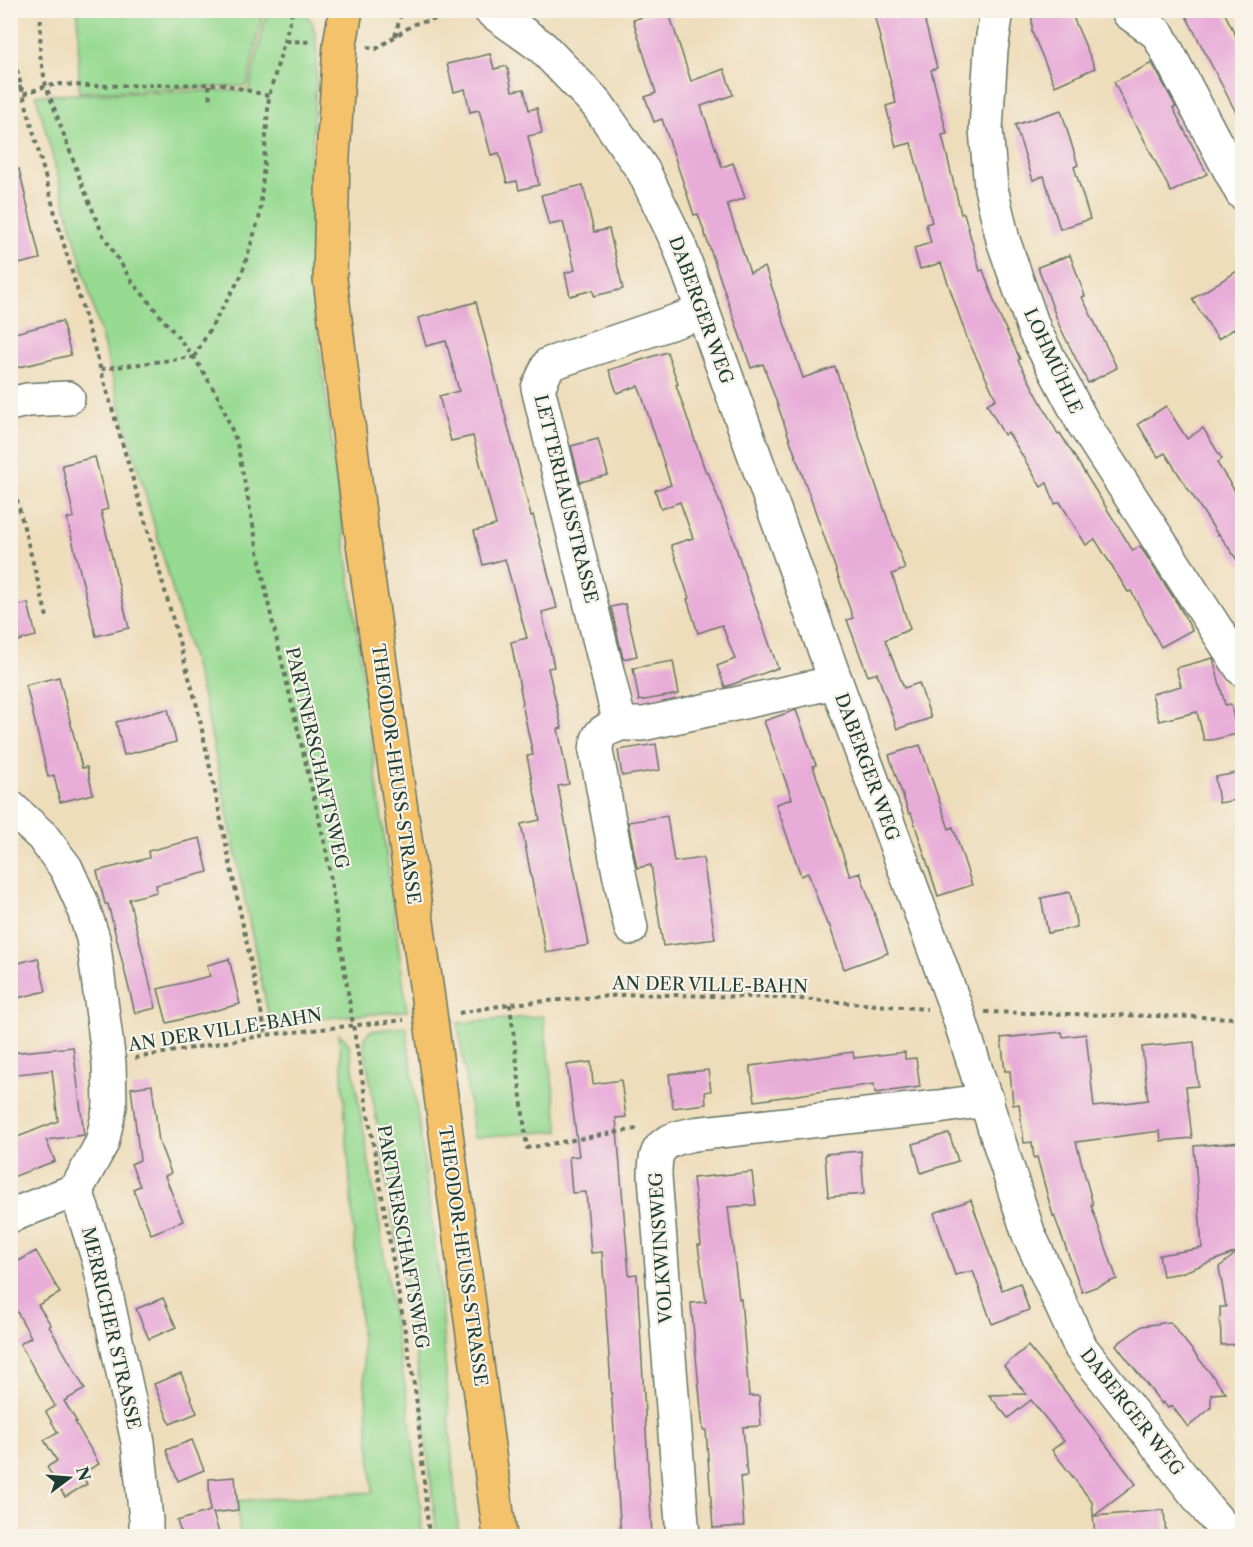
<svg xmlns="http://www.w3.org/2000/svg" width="1253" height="1547" font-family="'Libre Caslon Text',serif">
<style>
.green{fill:#97da92;stroke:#5b8c63;stroke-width:1.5}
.building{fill:#e8acd8}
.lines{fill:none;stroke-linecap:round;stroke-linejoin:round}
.minor-casing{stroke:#677563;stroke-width:36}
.major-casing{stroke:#677563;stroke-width:36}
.path{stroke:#677563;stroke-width:4;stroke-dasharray:4.5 4.5;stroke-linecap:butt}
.minor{stroke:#fff;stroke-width:33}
.major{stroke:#f4c26a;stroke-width:33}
.labels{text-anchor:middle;stroke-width:4.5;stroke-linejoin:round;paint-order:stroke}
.street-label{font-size:18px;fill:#1f3d34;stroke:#f7f3e8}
</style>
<rect width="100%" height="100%" fill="#f7f3e8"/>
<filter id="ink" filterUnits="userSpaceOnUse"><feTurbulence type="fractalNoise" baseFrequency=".0167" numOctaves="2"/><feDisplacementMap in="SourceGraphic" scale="12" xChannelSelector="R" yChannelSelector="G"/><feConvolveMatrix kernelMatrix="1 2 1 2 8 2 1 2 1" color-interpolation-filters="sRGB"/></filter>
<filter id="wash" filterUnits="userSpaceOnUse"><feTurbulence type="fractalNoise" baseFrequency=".008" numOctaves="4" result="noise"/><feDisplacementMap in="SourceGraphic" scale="24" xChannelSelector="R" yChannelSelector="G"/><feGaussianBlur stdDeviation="1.35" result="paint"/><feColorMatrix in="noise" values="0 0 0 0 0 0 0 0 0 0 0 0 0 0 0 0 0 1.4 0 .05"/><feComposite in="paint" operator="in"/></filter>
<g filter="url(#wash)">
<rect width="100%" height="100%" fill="#edb"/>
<g class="green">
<path d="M78,11H263L247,86L79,92Z"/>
<path d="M267,11H304L312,22L316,36L317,62L311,165L313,299L407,1011L270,1023L205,704L116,391L36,95L249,90Z"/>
<path d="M543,1016L559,1131L474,1137L458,1023Z"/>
<path d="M406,1027L439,1276L454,1484L459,1536H437L417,1362L364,1045L365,1037L370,1031Z"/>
<path d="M339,1034L345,1039L349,1045L380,1228L397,1343L408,1403L421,1509L422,1536H240L237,1501L373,1492Z"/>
</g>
<g id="blocks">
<g class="building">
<path d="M662,10H668L691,81L724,69L733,95L701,106L722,167L733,163L745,198L727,204L750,273L765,267L803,378L835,367L905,569L892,574L910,629L885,640L904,688L919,683L931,718L897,729L877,673L868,676L847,620L853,618L763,364L751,368L698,214L694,215L662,119L654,122L645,97L656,93L633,20Z"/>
<path d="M873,10H922L937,68L931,70L947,134L942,135L961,214L964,213L980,271L983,270L999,315L1020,359L1018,360L1058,434L1060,433L1133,551L1140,546L1177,603L1192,630L1161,647L1131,591L1128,592L1095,539L1086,545L1060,502L1055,504L1047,483L1041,487L1008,432L1004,435L987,404L996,399L967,338L941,263L920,269L914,248L931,243L926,224L932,222L911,143L896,147L886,106L896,103Z"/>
<path d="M1032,10H1070L1095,68L1055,86L1032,32Z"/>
<path d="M1183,10H1223L1242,48V124Z"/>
<path d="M490,54L494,69L507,66L512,91L524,89L529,110L537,108L542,133L528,136L539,185L519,190L517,181L507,183L499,153L491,155L479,110L470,112L465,89L454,92L447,64Z"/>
<path d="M1152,63L1176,107L1173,108L1207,174L1171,192L1137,126L1136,127L1114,82Z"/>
<path d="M1061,110L1078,165L1074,167L1090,219L1060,229L1044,176L1033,180L1015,125Z"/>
<path d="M19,169L40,259L10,266V170Z"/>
<path d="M583,185L594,232L609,229L623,289L594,296L593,290L570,296L565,273L575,270L563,222L549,225L541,195Z"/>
<path d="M1070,255L1085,296L1082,297L1117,368L1088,383L1059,325L1038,267Z"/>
<path d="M1242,268V324L1218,339L1192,299Z"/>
<path d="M476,302L531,516L533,515L557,608L542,612L554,667L548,668L562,728L558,729L569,784L558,786L589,945L546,953L521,824L540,820L527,756L533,755L522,704L523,703L511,642L527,638L505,559L483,565L474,531L496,525L473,436L451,441L439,396L459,391L446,341L426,346L418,318Z"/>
<path d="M62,321L71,355L11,369V334Z"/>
<path d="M667,352L678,384L676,385L706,473L708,472L729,526L746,579L778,668L725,687L717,666L735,659L722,625L698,633L687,599L689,598L671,545L693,538L680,502L661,509L655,490L671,485L642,396L638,386L617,393L609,370Z"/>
<path d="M1166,406L1187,439L1203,428L1222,459L1217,463L1242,502V567L1219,534L1218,535L1165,453L1158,457L1138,424Z"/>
<path d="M598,439L608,475L580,482L571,446Z"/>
<path d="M95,457L108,509L101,511L129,628L96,636L67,519L74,517L62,465Z"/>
<path d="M28,603L36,636L10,643V608Z"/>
<path d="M625,604L637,656L623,659L611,607Z"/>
<path d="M1213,658L1225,705L1231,704L1237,734L1212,740H1204L1197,712L1159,721L1152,694L1181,686L1176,668Z"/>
<path d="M673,661L679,694L639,701L633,668Z"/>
<path d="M59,677L82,768L87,767L93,794L60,802L54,775L48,777L26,685Z"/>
<path d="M168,709L176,742L124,755L116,722Z"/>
<path d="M796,710L816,765L813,766L850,876L860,873L888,953L844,969L829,924H827L808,873L801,876L776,804L792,799L764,721Z"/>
<path d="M656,744L660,770L622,776L618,750Z"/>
<path d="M920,745L949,829L953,827L972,885L938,896L911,813L909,814L889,755Z"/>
<path d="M1242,772V799L1219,803L1215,777Z"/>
<path d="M667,816L674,862L703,858L715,939L663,946L651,865L637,868L628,822Z"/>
<path d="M200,838L208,872L156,885L157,892L129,899L156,1008L135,1013L108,904H105L97,871L149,858L148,851Z"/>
<path d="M1070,892L1077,927L1048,933L1041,898Z"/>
<path d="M38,958L46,991L10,1000V965Z"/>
<path d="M229,959L240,1004L167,1023L158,989L210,976L207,965Z"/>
<path d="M1062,1032L1063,1037L1086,1034L1094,1107L1148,1100L1142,1047L1194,1042L1198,1086L1186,1087L1192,1138L1161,1141L1160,1131L1076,1142L1093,1205H1091L1117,1279L1082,1292L1054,1215L1053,1216L1037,1157L1034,1158L1032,1142L1024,1143L1019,1104L1013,1105L1010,1071H1005L1001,1038Z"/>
<path d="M73,1047L84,1135L46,1140L55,1161L10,1178V1140L58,1121L52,1070L10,1075V1053Z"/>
<path d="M853,1052L854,1058L905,1052V1059L916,1058L920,1087L875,1093L874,1084L755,1101L750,1066Z"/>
<path d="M591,1062L593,1084L621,1080L626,1117L616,1118L629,1275L637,1274L652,1536H621L602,1252L591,1253L586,1192L572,1193L569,1157L579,1156L567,1065Z"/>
<path d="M708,1070L711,1091L705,1092L706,1104L673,1108L669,1074Z"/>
<path d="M152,1085L159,1142L171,1173L165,1176L183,1221L151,1234L133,1189L140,1186L131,1164L140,1160L131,1088Z"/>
<path d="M949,1133L958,1161L921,1173L913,1144Z"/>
<path d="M1242,1142V1344L1221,1345L1220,1307H1226L1219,1267L1239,1251L1181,1273L1163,1276L1159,1255L1202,1248L1194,1146Z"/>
<path d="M861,1151L864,1194L828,1197L825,1154Z"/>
<path d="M752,1172L756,1205L728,1207L739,1299H741L749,1396H759L761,1426L743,1427L747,1476L740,1477L744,1526L713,1528L706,1430H703L691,1303L706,1302L698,1245H701L693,1178Z"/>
<path d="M971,1200L1002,1290L1020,1283L1029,1310L992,1324L973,1271L955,1275L934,1213Z"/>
<path d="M36,1251L60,1293L38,1305L51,1325L49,1326L85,1389L64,1401L77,1422H75L99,1464L81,1474L87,1484L65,1497L47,1467L57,1461L44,1440L58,1433L46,1412L55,1406L20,1344L31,1337L10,1299V1294L18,1290L10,1277V1266Z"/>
<path d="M163,1298L176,1327L149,1339L136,1309Z"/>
<path d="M1170,1322L1226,1393L1211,1394V1408L1188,1427L1172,1406L1168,1408L1163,1402L1162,1404L1116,1345L1142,1326Z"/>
<path d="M1028,1346L1068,1395L1136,1484L1094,1516L1164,1510L1166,1536H1095L1092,1502L1052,1450L1064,1441L1031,1400L1008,1418L989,1395L1026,1394L1004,1366Z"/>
<path d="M181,1373L197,1413L170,1424L154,1384Z"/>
<path d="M192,1440L204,1470L178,1481L166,1450Z"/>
<path d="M235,1477L238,1510L213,1513L220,1536H182L177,1521L210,1511L209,1479Z"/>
</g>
</g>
</g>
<g filter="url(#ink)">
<use href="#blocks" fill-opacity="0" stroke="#677563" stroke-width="1.5"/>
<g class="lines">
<g class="minor-casing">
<g id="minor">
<path d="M490,10L542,47L597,104L644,172L679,245L836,682L957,1011L1029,1235L1081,1348L1209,1511L1231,1536"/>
<path d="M997,10L991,50L986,129L991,188L1003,240L1035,332L1083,423L1242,669"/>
<path d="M1129,13L1158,34L1242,193"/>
<path d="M10,404L27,400L68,398"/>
<path d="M620,724H643L836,682"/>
<path d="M10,807L42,836L66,868L81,901L93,938L109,1063L110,1106L102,1143L76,1190"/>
<path d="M631,928L619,873L596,751C597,731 604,731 620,724L538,388L549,364L703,312"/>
<path d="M76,1190L99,1261L138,1442L146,1520V1536"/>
<path d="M10,1216L76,1190"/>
<path d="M683,1536L655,1176C655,1170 655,1161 657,1155C662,1140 680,1137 694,1134L938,1107L987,1100"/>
</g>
</g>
<g class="major-casing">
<path id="major" d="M346,10L340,44L333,157L330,279L361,529L429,1006L500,1536"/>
</g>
<g class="path">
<path d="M41,10L40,55L46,86L83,187L103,235L131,280L194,357L220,400L237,443L269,607L326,849L353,1025L416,1396L429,1536"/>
<path d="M395,36L402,10"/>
<path d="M286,41L312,42"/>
<path d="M10,44L57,221L153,548L197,706L266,1035"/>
<path d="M367,47L376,49L414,24L445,17L459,10"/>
<path d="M209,85L210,103"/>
<path d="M10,91L22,87"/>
<path d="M24,94L46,86L61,84L89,86L223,84L269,96"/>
<path d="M194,357L241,276L260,215L269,96L293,10"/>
<path d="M101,369L194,357"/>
<path d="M10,473L47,617"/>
<path d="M510,1004L527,1148L636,1129L640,1131"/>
<path d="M985,1012L1242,1018"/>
<path d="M459,1013L510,1004L635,994L788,998L927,1009"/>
<path d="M135,1058L266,1035L404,1020"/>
</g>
<use href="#minor" class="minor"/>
<use href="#major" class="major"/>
</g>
</g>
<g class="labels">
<g class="street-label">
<text transform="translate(701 310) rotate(70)" y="6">DABERGER WEG</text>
<text transform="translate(1053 361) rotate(65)" y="6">LOHMÜHLE</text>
<text transform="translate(566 499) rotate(76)" y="6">LETTERHAUSSTRASSE</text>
<text transform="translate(317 758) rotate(77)" y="6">PARTNERSCHAFTSWEG</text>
<text transform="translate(867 767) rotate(70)" y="6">DABERGER WEG</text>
<text transform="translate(396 774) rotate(82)" y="6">THEODOR-HEUSS-STRASSE</text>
<text transform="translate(710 985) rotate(1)" y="6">AN DER VILLE-BAHN</text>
<text transform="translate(225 1030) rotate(-9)" y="6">AN DER VILLE-BAHN</text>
<text transform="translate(403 1237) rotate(80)" y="6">PARTNERSCHAFTSWEG</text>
<text transform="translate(661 1248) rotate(-94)" y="6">VOLKWINSWEG</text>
<text transform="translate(463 1256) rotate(82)" y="6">THEODOR-HEUSS-STRASSE</text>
<text transform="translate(111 1328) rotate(77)" y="6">MERRICHER STRASSE</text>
<text transform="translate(1132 1412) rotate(52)" y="6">DABERGER WEG</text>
</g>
</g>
<rect width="1253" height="1547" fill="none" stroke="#f7f3e8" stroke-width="36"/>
<g transform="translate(69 1478) rotate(74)" stroke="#f7f3e8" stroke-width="4.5" paint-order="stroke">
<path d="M0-4.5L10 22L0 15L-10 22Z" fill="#1f3d34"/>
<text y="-9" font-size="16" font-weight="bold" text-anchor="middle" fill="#1f3d34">N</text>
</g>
</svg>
